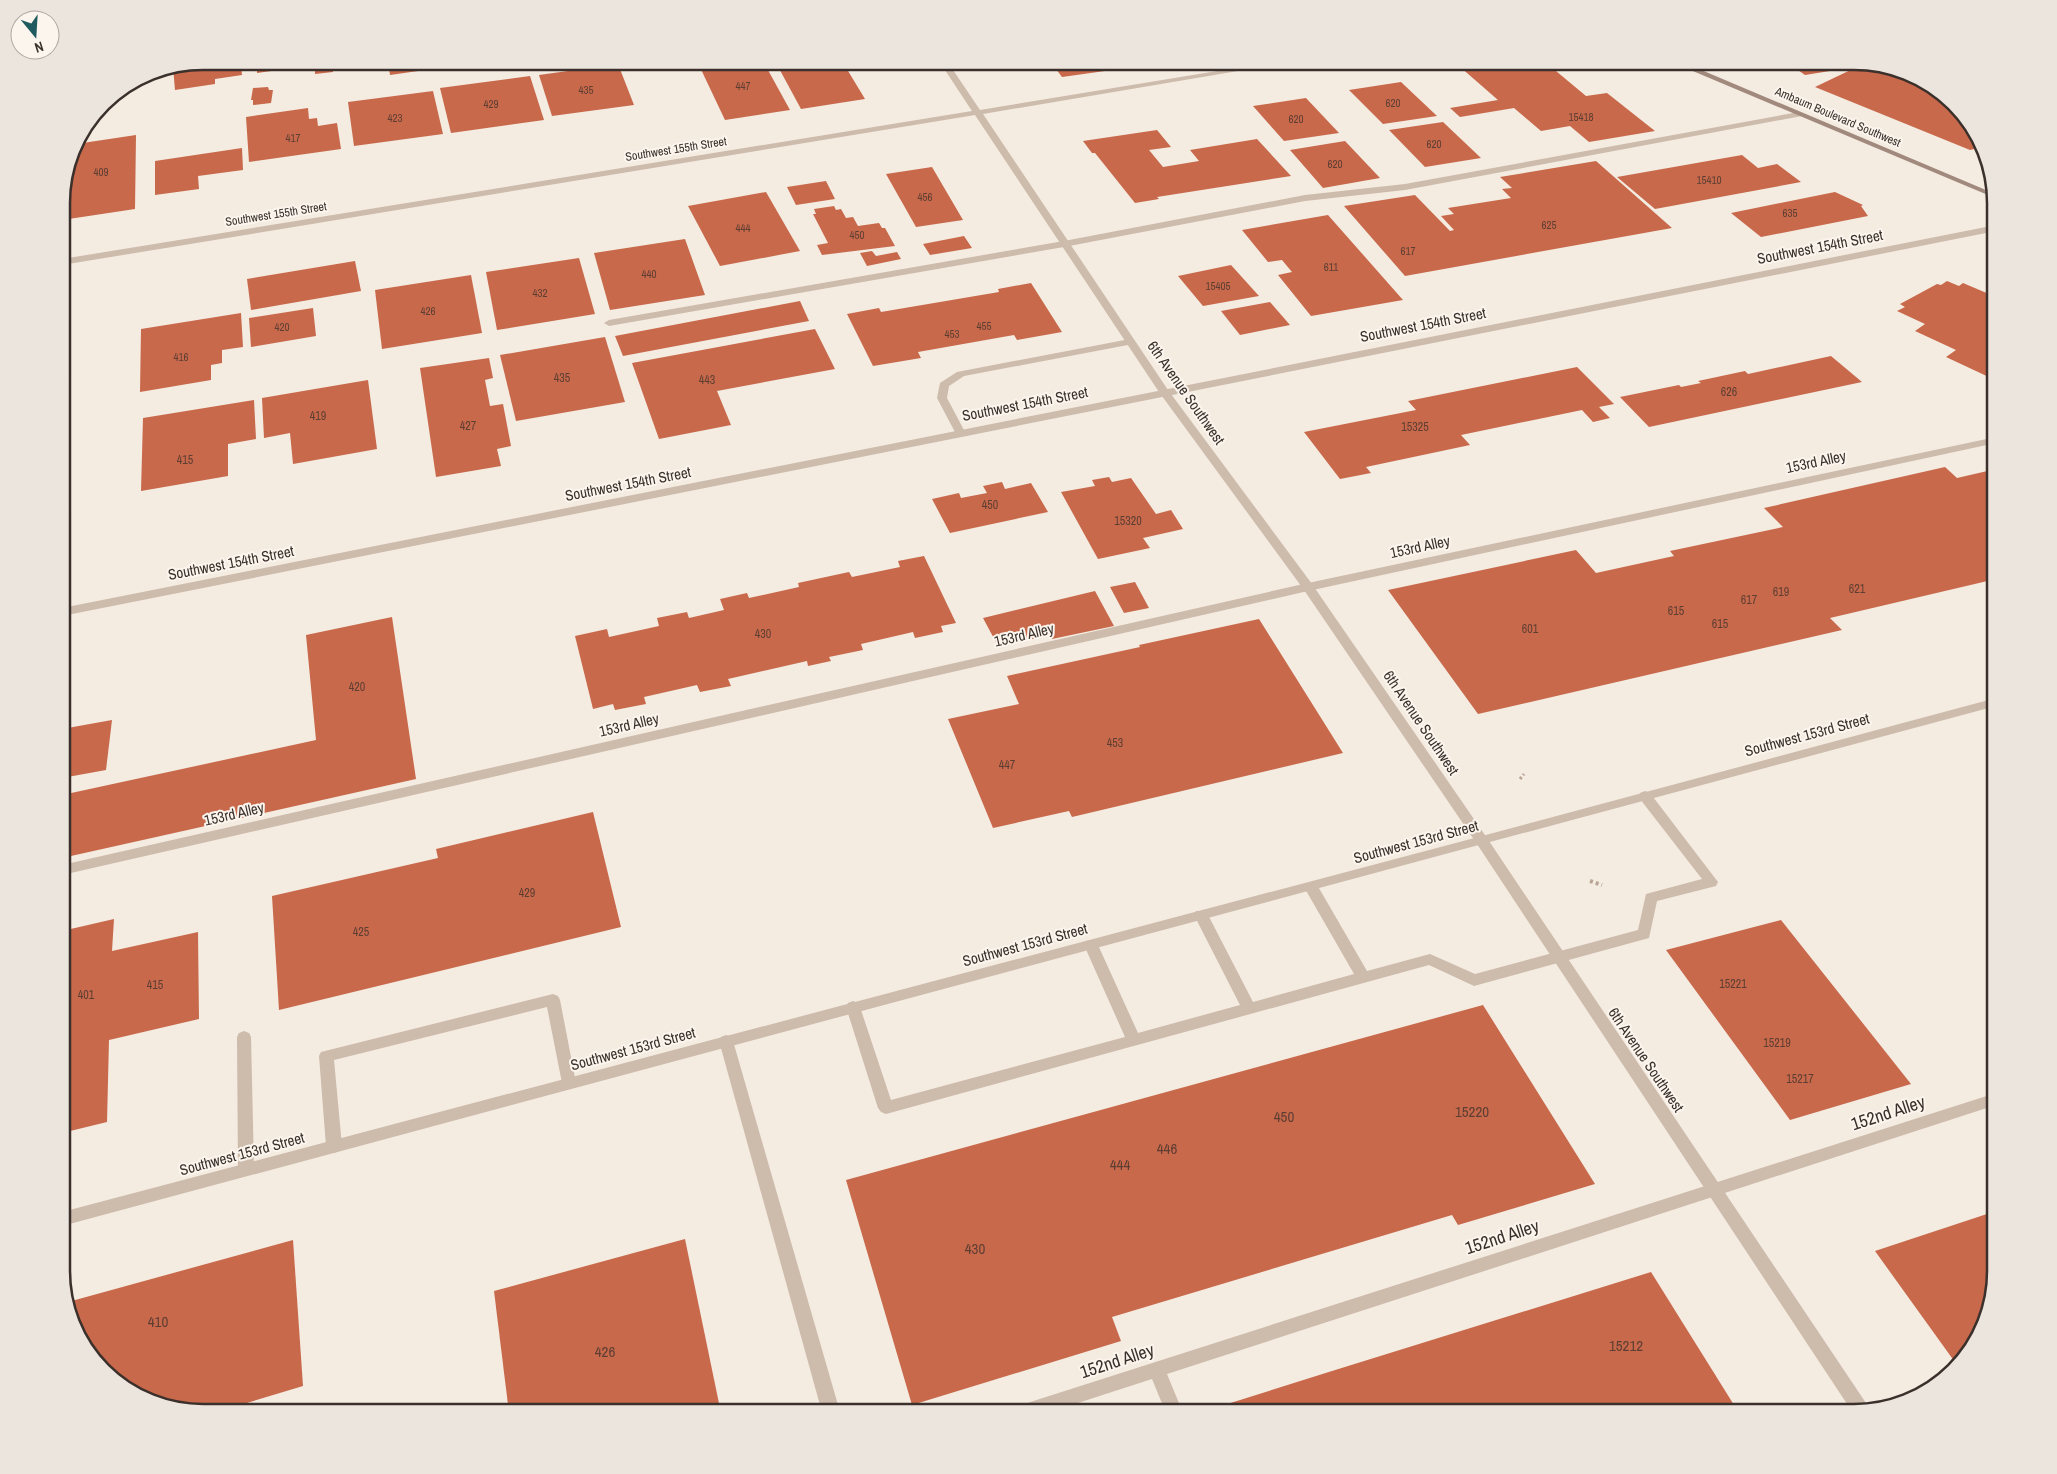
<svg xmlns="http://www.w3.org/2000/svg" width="2057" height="1474" font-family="'Archivo Narrow',sans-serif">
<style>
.building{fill:#c8694b}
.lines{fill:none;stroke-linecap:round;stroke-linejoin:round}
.path-far1{stroke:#b9a596;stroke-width:3;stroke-dasharray:2.5 2.5;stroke-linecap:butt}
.path{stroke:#b9a596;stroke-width:4;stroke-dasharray:3 3;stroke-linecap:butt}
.service{fill:#cdbbac;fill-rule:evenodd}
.minor{fill:#cdbbac;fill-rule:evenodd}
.tertiary{fill:#cdbbac;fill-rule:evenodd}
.secondary{fill:#a18a7d;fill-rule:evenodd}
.labels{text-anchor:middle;stroke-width:4;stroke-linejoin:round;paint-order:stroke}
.far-number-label{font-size:11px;fill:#5e3e33}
.far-street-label{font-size:12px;fill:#3b302b;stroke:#fbf5ee}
.number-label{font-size:12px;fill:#5e3e33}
.street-label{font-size:15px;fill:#3b302b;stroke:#fbf5ee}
.near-number-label{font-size:15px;fill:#5e3e33}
.near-street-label{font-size:18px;fill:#3b302b;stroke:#fbf5ee}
.rim{fill:none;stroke:#3b302b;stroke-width:2.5}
</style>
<rect width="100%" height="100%" fill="#f4ebe1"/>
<g class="building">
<path d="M257,61H328V64L333,63V72L315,74V65L257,73Z"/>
<path d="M388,61H482V62L390,75Z"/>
<path d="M697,61H763L790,110L725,120Z"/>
<path d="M775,61H842L865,99L801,109Z"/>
<path d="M1050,61H1098L1105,71L1062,77Z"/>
<path d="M1490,61H1544L1586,96L1607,93L1655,131L1589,142L1570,126L1541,131L1514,108L1460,117L1450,108L1498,100L1459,66Z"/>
<path d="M1785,61H1847L1855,67L1805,75Z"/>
<path d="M200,62V67L206,66V69L241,64L242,75L215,79V84L175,90L173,67Z"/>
<path d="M618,64L634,105L552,116L539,75Z"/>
<path d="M1861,65L1883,74L1895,68L1899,69L1940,90L1981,140L1984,152L1978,148L1970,150L1815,87Z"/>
<path d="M530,76L544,120L451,133L440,88Z"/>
<path d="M1401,82L1437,116L1383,124L1349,90Z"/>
<path d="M268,87L269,90H273L271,103L253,105V100H251L253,88Z"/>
<path d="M433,91L443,134L354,146L348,102Z"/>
<path d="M1306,98L1339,133L1284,141L1253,106Z"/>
<path d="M308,108L309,119L317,118L318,126L337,123L341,149L249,162L246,117Z"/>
<path d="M1443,122L1481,158L1425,167L1389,130Z"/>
<path d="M1157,130L1171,147L1149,150L1163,167L1199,161L1190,150L1257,139L1291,176L1157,197L1159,199L1135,203L1095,153H1092L1083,141Z"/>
<path d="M136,135L135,209L62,220V194L72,149L76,144Z"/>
<path d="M1345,141L1380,178L1323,188L1290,150Z"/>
<path d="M242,148L243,170L198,176L199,189L155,195V161Z"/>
<path d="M1742,155L1758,168L1777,164L1801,182L1655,209L1617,177Z"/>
<path d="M1596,161L1672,228L1405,276L1344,206L1415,195L1450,231L1454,230L1441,216L1454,214L1448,208L1511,198L1502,189L1512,188L1500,177Z"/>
<path d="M932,167L963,220L916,227L886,174Z"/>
<path d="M826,181L835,199L796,205L787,187Z"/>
<path d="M766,192L800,251L720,266L688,206Z"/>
<path d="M1835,192L1863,205L1861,206L1868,216L1761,237L1731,213Z"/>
<path d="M834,206L836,210L841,209L846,218L853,217L858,226L879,223L882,228H885L895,246L822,255L817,245L828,243L813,214H816L814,209Z"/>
<path d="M1328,215L1403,300L1311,316L1278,275L1292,272L1282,260L1268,262L1242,230Z"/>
<path d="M964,236L972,248L930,255L923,244Z"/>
<path d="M685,239L705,295L610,310L594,253Z"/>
<path d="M872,251L876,256L897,252L901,259L867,266L860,253Z"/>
<path d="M579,258L595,314L497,330L486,272Z"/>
<path d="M355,261L361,291L251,310L247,279Z"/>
<path d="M1231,265L1259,296L1203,306L1178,276Z"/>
<path d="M471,275L482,333L382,349L375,290Z"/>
<path d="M1947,281L1959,286L1963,283L1996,297V377L1993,379L1946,357L1956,350L1915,331L1925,324L1897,311L1905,307L1900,304L1937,284L1941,285Z"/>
<path d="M1031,283L1062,332L1017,340L1014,335L918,352L921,358L873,366L847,314L879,308L881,312L999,292L998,289Z"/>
<path d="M800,301L809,321L623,356L615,336Z"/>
<path d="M1270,302L1290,325L1240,335L1221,311Z"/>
<path d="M313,308L316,336L251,347L249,318Z"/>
<path d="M241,313L243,347L222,350V363L211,365V380L140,392L141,329Z"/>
<path d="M62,325H65L63,352H62Z"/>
<path d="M815,329L835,369L717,391L731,425L659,439L632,363Z"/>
<path d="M605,337L625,402L516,421L500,355Z"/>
<path d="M1831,356L1862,382L1649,427L1620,397L1679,385L1681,387L1701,383L1698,381L1745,371L1748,374Z"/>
<path d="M489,358L493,378L485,380L490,406L503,404L511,446L497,449L501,466L436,477L420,368Z"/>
<path d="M1577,367L1614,404L1599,407L1610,418L1593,422L1582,410L1461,435L1470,445L1366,467L1371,473L1340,479L1304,432L1416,410L1408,401Z"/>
<path d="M368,380L377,449L293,464L290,433L264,438L262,398Z"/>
<path d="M254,400L256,439L228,444V476L141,491L143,418Z"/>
<path d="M1945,467L1957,478L1996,469V579L1830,618L1842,630L1478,714L1388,590L1576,550L1596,573L1674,556L1670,551L1783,527L1764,508Z"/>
<path d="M1109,477L1112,482L1131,478L1156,514L1171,510L1183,529L1143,538L1150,548L1098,559L1061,492L1095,486L1092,480Z"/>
<path d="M1002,482L1005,489L1031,483L1048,512L950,533L932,499L959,493L961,498L987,493L983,486Z"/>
<path d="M924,556L956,623L941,626L943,632L915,638L913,632L861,644L863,650L829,657L831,661L808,666L807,661L728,679L731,686L700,692L697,685L644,697L646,704L615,710L613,704L593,709L575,636L607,629L609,637L659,626L657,618L687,612L689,618L724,610L720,599L747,593L749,598L799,587L798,583L849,572L852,577L900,567L898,561Z"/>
<path d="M1135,582L1149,608L1124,613L1110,587Z"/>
<path d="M1095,591L1114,626L1052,639L1051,635L998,646L983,618Z"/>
<path d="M392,617L416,779L62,858V795L316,740L306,635Z"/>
<path d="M1259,619L1343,753L1072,817L1069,811L993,828L948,719L1019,704L1007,676L1140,647L1139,645Z"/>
<path d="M112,720L106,770L62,778V729Z"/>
<path d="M593,812L621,927L279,1010L272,896L438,858L436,849Z"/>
<path d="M114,919L112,951L198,932L199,1019L109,1040L107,1122L62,1133V931Z"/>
<path d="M1781,920L1911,1084L1790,1120L1666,950Z"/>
<path d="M1483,1005L1595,1184L1458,1225L1452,1215L1112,1317L1121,1341L912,1405L846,1180Z"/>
<path d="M1996,1211V1271L1988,1317L1967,1357L1957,1365L1875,1251Z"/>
<path d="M685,1239L721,1413H509L494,1291Z"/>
<path d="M293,1240L303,1386L214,1413L157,1405L117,1384L76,1334L68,1302Z"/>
<path d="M1651,1272L1739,1413L1205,1411L1332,1371Z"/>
</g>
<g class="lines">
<path class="path-far1" d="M1520,779L1524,774"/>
<path class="path" d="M1590,881L1602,885"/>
<g class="service">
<path d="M1799,112L1803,114L1802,116L1405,190L1305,201L1064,247L609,326L604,323L609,320L1064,241L1305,195L1405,184Z"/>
<path d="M1130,339L1135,342L1133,344L964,376L949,386L947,398L965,432L964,434H956L937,398L940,383L957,372Z"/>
<path d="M1996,437V443L1308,591L62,875V865L1308,583Z"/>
<path d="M1645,791L1650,793L1718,882L1716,886L1657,901L1649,938L1474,986L1429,965L886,1114L881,1112L878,1108L846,1007L848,1003L853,1001L858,1003L860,1007L891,1100L1125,1037L1084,945L1086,941L1091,940L1096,941L1098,945L1138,1033L1240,1005L1194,915L1196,911H1206L1253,1002L1354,974L1304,887L1306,883H1316L1367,971L1430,954L1475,974L1638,930L1646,894L1702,879L1640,799L1639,796L1640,793Z"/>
<path d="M553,994L558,996L560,1000L576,1083L574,1087L569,1089L564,1087L562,1083L547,1007L334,1060L342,1146L339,1151L334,1153L329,1151L326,1146L319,1056L321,1052Z"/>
<path d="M244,1031L249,1033L251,1037L254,1169L251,1174L246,1176L241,1174L238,1169L237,1037L239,1033Z"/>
<path d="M726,1035L731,1037L733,1041L838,1405L835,1411L830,1413L823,1411L820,1405L719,1041L721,1037Z"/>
<path d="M1996,1093V1105L1167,1374L1183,1413H1166L1152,1379L1047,1413H1013L1015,1407L1021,1405Z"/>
</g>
<path class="minor" d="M939,61H947L980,110L1278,61H1298L983,114L1168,390L1312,584L1487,838L1870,1409L1853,1413L1477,844L1304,590L1159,392L975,115L62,265V259L972,111Z"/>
<g class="tertiary">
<path d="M1996,225V231L62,616V608Z"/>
<path d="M1996,698V706L62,1226V1212L1482,836Z"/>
</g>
<path class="secondary" d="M1669,61H1680L1993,193L1995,198Z"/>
</g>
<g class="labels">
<g class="far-number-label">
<text x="743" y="90">447</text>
<text x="586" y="94">435</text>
<text x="1393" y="107">620</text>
<text x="491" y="108">429</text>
<text x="1581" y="121">15418</text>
<text x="395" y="122">423</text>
<text x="1296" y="123">620</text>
<text x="293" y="142">417</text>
<text x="1434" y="148">620</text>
<text x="1335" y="168">620</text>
<text x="101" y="176">409</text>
<text x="1709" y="184">15410</text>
<text x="925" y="201">456</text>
<text x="1790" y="217">635</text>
<text x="1549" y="229">625</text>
<text x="743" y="232">444</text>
<text x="857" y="239">450</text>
<text x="1408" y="255">617</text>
<text x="1331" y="271">611</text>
<text x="649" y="278">440</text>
<text x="1218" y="290">15405</text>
<text x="540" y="297">432</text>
<text x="428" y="315">426</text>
<text x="984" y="330">455</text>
<text x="282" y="331">420</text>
<text x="952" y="338">453</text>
<text x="181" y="361">416</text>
</g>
<g class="far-street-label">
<text transform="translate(1838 117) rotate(23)" y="4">Ambaum Boulevard Southwest</text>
<text transform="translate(676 149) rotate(-9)" y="4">Southwest 155th Street</text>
<text transform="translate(276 214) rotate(-9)" y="4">Southwest 155th Street</text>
</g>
<g class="number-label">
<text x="562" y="382">435</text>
<text x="707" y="384">443</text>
<text x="1729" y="396">626</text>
<text x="318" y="420">419</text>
<text x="468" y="430">427</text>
<text x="1415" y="431">15325</text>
<text x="185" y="464">415</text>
<text x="990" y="509">450</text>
<text x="1128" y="525">15320</text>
<text x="1857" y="593">621</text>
<text x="1781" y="596">619</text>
<text x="1749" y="604">617</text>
<text x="1676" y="615">615</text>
<text x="1720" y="628">615</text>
<text x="1530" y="633">601</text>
<text x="763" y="638">430</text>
<text x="357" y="691">420</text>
<text x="1115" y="747">453</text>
<text x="1007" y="769">447</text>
<text x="527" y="897">429</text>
<text x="361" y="936">425</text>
<text x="1733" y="988">15221</text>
<text x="155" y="989">415</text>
<text x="86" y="999">401</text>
<text x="1777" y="1047">15219</text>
<text x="1800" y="1083">15217</text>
</g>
<g class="street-label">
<text transform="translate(1820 247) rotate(-11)" y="5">Southwest 154th Street</text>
<text transform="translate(1423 325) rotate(-11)" y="5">Southwest 154th Street</text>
<text transform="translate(1186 393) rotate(55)" y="5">6th Avenue Southwest</text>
<text transform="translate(1025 404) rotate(-11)" y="5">Southwest 154th Street</text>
<text transform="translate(1816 462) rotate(-12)" y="5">153rd Alley</text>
<text transform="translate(628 484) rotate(-11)" y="5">Southwest 154th Street</text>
<text transform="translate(1420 547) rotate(-12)" y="5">153rd Alley</text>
<text transform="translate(231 563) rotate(-11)" y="5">Southwest 154th Street</text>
<text transform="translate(1024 635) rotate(-13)" y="5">153rd Alley</text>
<text transform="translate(1421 723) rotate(56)" y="5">6th Avenue Southwest</text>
<text transform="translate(629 725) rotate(-13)" y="5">153rd Alley</text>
<text transform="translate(1807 735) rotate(-15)" y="5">Southwest 153rd Street</text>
<text transform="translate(234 814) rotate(-13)" y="5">153rd Alley</text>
<text transform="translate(1416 842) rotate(-15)" y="5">Southwest 153rd Street</text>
<text transform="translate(1025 945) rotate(-15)" y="5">Southwest 153rd Street</text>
<text transform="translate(633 1049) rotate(-15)" y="5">Southwest 153rd Street</text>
<text transform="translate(1646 1060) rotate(56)" y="5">6th Avenue Southwest</text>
<text transform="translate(242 1154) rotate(-15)" y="5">Southwest 153rd Street</text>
</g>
<g class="near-number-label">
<text x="1472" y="1117">15220</text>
<text x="1284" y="1122">450</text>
<text x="1167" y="1154">446</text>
<text x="1120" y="1170">444</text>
<text x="975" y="1254">430</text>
<text x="158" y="1327">410</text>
<text x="1626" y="1351">15212</text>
<text x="605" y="1357">426</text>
</g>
<g class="near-street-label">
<text transform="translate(1888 1113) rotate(-18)" y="6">152nd Alley</text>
<text transform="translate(1502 1237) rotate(-18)" y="6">152nd Alley</text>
<text transform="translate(1117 1361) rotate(-18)" y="6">152nd Alley</text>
</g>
</g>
<path d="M0 0H2057V1474H0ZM203 70H1854A133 133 0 0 1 1987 203V1271A133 133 0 0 1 1854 1404H203A133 133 0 0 1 70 1271V203A133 133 0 0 1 203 70Z" fill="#ece5de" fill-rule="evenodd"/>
<path class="rim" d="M203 70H1854A133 133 0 0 1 1987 203V1271A133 133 0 0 1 1854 1404H203A133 133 0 0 1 70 1271V203A133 133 0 0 1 203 70Z"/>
<g transform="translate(35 35) rotate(162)"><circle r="24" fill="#fbf5ee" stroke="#aea6a0"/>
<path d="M0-4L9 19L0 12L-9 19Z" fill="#1f5a5e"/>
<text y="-8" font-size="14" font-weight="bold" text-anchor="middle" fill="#3b302b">N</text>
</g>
</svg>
